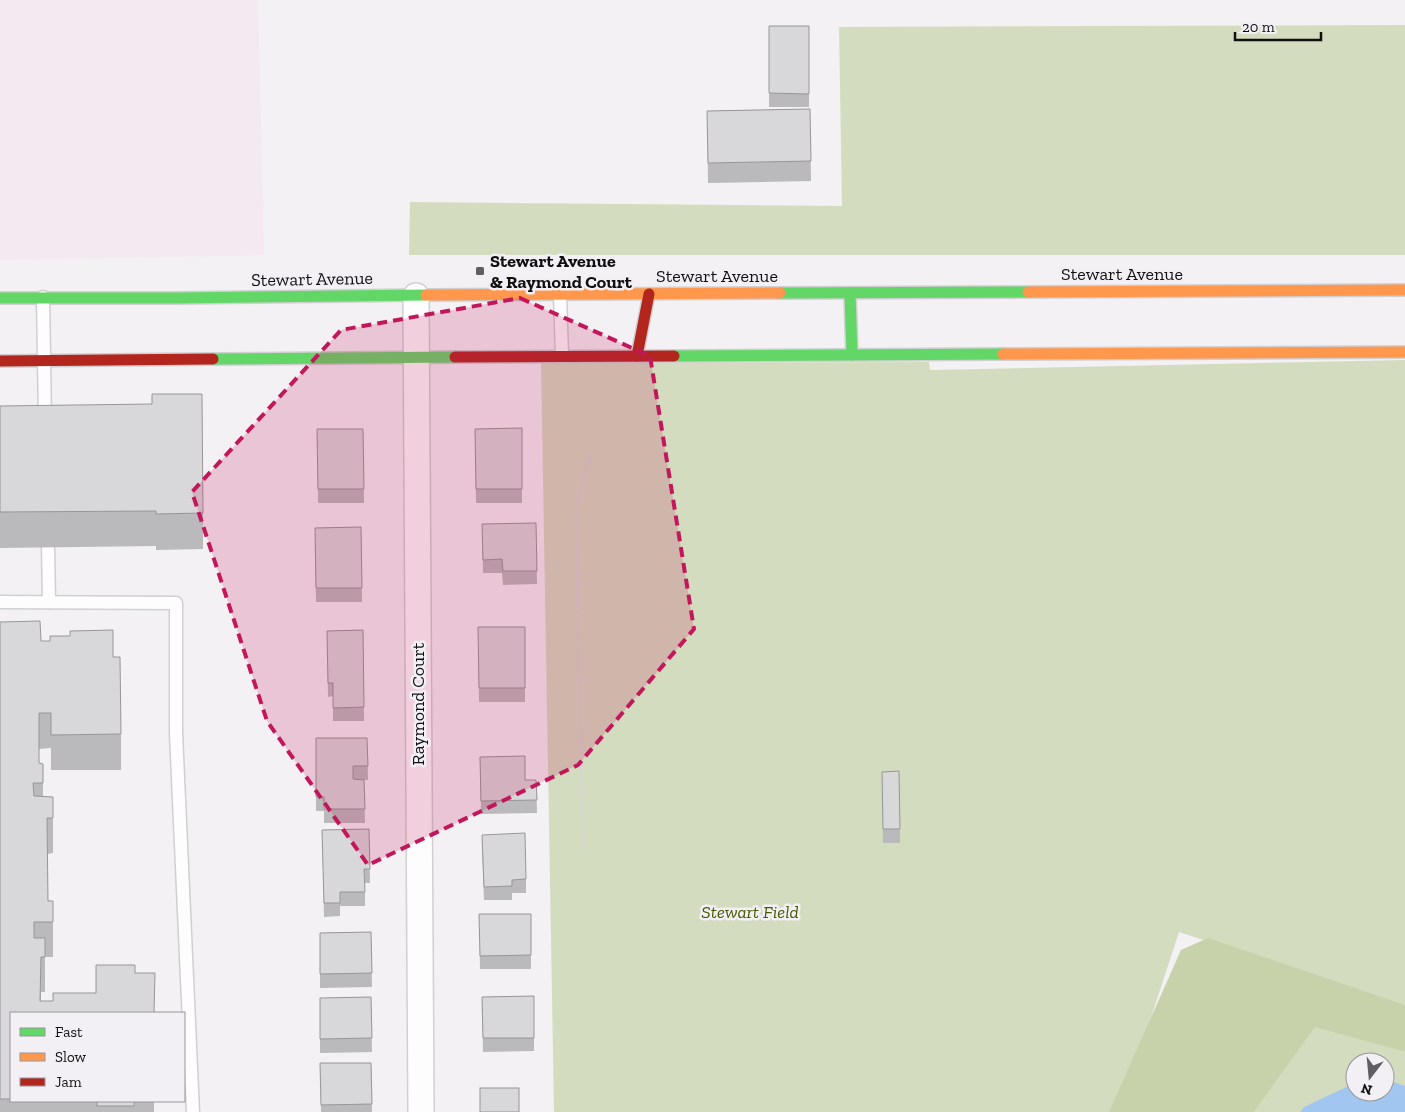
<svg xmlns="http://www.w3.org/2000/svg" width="1405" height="1112" font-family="'Zilla Slab',serif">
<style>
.industrial{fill:#f4e8f1}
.green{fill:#d4dcbf;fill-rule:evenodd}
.forest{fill:#c7d2aa}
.water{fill:#a1c6f0}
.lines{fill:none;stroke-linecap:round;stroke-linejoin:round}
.lane-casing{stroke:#d0cfd1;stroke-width:15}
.street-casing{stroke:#d0cfd1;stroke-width:28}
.fast-casing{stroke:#d0cfd1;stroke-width:14}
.slow-casing{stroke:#d0cfd1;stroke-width:14}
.jam-casing{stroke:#d0cfd1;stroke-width:14}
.path{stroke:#d6d5d6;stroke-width:3;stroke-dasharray:4 2.5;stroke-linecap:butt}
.lane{stroke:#fdfdfd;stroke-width:12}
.street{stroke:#fdfdfd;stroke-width:25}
.fast{stroke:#63d668;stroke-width:11}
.slow{stroke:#ff974d;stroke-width:11}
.jam{stroke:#b3261e;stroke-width:11}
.wall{fill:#bab9bb}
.building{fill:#d8d7d9;stroke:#979698}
.marked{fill:#c2185b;fill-opacity:0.2;stroke:#c2185b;stroke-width:4;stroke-dasharray:10 6;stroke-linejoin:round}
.poi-dot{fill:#5f5e60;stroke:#f3f0f5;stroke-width:2}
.labels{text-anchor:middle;stroke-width:5;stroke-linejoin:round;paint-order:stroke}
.poi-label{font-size:18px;font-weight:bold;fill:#100f10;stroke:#f3f0f5;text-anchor:start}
.street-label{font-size:18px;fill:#100f10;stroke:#f3f0f5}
.park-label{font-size:18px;font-style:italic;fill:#485a00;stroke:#f3f0f5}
</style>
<rect width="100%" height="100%" fill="#f3f1f4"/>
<path class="industrial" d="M0,0H258L264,255L0,260Z"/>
<g class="green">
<path d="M1405,25V255H409L410,202L842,206L839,27Z"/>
<path d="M1405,360V1007L1179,932L1120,1112H554L541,363L929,362L930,370Z"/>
<path d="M1315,1026L1405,1052V1112H1254ZM1355,1062H1385V1092H1355Z"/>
</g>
<path class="forest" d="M1208,938L1405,1005V1052L1315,1027L1254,1112H1109L1181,950Z"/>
<path class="water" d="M1385,1079L1405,1086V1112H1300L1304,1107L1355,1083V1092H1385Z"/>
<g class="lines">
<g class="lane-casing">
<g id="lane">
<path d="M560,294L562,356"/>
<path d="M43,297L45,422"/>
<path d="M48,547L49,602"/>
<path d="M0,602L176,603V733L193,1112"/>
</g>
</g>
<g class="street-casing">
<path id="street" d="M416,296L421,1112"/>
</g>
<g class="fast-casing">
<g id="fast">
<path d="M780,293L1028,292"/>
<path d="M850,293L852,355"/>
<path d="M0,298H176L426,295"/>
<path d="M674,356L1003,354"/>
<path d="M213,359L455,357"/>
</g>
</g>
<g class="slow-casing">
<g id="slow">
<path d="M1028,292L1405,290"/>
<path d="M426,295L780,293"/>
<path d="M1003,354L1405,352"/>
</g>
</g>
<g class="jam-casing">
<g id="jam">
<path d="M637,356L649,294"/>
<path d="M455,357L674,356"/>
<path d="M0,361L213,359"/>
</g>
</g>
<path class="path" d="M583,848L576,508L590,456"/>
<use href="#lane" class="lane"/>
<use href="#street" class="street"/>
<use href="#fast" class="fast"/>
<use href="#slow" class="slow"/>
<use href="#jam" class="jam"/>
</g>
<g class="wall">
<rect x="769" y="26" width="40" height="81"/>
<path d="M810,109L811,181L708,183L707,111Z"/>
<path d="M0,406L203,513V549L156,550V546L0,548Z"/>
<path d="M522,428V503H476L475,429Z"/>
<path d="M317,429H363L364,503H318Z"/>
<path d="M536,523L537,584L503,585L502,573H483L482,524Z"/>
<path d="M361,527L362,602H316L315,528Z"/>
<path d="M0,622L41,641L113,657L121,734V770H51V748L39,749V763L43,764V796L53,818V853L48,854V901H53V957H45V992H41V1001H53L96,993L135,973L154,1013H11V1101H154V1112H0Z"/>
<path d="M478,627H525V702H479Z"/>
<path d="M363,630L364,721H333V696L328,697L327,631Z"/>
<path d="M316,738H367L368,780H364L365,823H324V811H316Z"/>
<path d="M480,757L525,780H536L537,813L481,814Z"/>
<path d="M899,771L900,843H883L882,772Z"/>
<path d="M369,829L370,883H365V906H340V916L324,917L322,830Z"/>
<path d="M482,848L526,879V893H512V900H484Z"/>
<path d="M479,914H531V969H480Z"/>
<path d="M371,932L372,987L320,988V933Z"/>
<path d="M534,996V1051L483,1052L482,997Z"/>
<path d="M371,997L372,1052L320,1053V998Z"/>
<path d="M320,1063H371L372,1112H321Z"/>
</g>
<g class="building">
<path d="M769,26H809V94L769,93Z"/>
<path d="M810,109L811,161L708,163L707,111Z"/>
<path d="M152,394H202L203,513L156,514V511L0,512V406L152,404Z"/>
<path d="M522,428V489H476L475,429Z"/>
<path d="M317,429H363L364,489H318Z"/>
<path d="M536,523L537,571H503L502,559L483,560L482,524Z"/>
<path d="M361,527L362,588H316L315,528Z"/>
<path d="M40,621L41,641H50V636H70V631L113,630V657H120L121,734L51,735V713H39V763L43,764V783H33L34,796L53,797V818H47L48,901H53V922H34V938H45V957H41L40,1001H53V993H96V965H135V973H155L154,1013H11V1099H0V622Z"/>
<path d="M478,627H525V688H479Z"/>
<path d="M363,630L364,707L333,708V683H328L327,631Z"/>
<path d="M316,738H367L368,766H353V779L364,780L365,809H324V797H316Z"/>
<path d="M525,756V780H536L537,800L481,801L480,757Z"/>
<path d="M899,771L900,829H883L882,772Z"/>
<path d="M369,829L370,869H364L365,892H340V903H324L322,830Z"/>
<path d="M525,833L526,879L512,880V886L484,887L482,835Z"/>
<path d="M479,914H531V955L480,956Z"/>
<path d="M371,932L372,973L320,974V933Z"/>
<path d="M534,996V1038H483L482,997Z"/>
<path d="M371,997L372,1038L320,1039V998Z"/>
<path d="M320,1063H371L372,1104L321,1105Z"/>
<rect x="480" y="1088" width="39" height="24"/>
<rect x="97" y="1101" width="37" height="5"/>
</g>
<path class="marked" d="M520,298L650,356L694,629L578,765L368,865L267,721L192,492L341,330Z"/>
<rect class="poi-dot" x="475" y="266" width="10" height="10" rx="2.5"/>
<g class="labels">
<g class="poi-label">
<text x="490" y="267">Stewart Avenue<tspan x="490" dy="21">&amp; Raymond Court</tspan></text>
</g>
<g class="street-label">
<text x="1122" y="280">Stewart Avenue</text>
<text x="717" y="282">Stewart Avenue</text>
<text transform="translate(312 279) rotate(-1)" y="6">Stewart Avenue</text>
<text transform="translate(418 704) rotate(-90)" y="6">Raymond Court</text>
</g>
<g class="park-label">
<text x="750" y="918">Stewart Field</text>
</g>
</g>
<rect x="10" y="1012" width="175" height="90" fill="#f3f0f5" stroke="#989699"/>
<rect x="20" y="1028" width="25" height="8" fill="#63d668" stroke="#989699"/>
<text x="55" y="1037" font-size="15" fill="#100f10">Fast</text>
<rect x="20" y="1053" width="25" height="8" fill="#ff974d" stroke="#989699"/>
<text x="55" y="1062" font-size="15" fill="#100f10">Slow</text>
<rect x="20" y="1078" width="25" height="8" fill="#b3261e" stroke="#989699"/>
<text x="55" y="1087" font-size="15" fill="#100f10">Jam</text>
<g transform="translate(1370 1077) rotate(196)"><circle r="24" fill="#f3f0f5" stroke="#989699"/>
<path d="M0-4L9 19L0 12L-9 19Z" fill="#5f5e60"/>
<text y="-8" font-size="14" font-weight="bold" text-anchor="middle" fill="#100f10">N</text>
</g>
<path d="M1235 32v8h86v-8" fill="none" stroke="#100f10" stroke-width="2.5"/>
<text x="1242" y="32" font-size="15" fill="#100f10" stroke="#f3f0f5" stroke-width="4" paint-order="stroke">20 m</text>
</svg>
